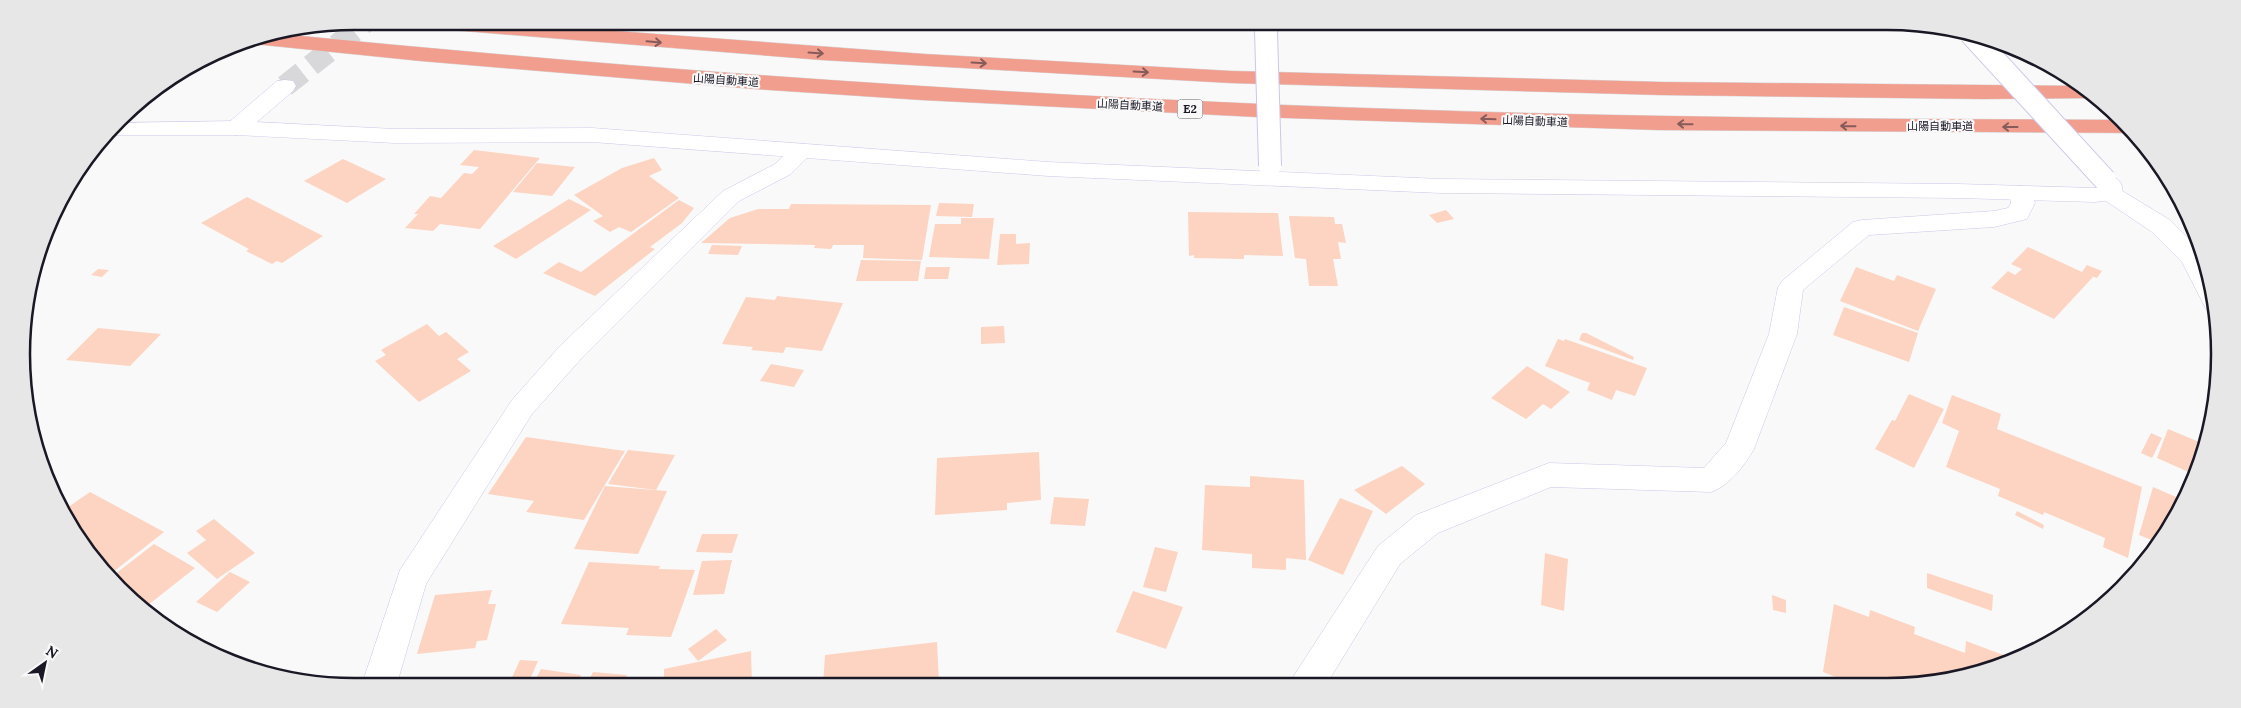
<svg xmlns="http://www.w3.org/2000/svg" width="2241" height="708" font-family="Lora,'Noto Sans JP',serif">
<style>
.building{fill:#fcd4c1}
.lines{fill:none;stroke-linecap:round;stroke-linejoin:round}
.minor-tunnel{stroke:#d8d7d9;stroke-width:22;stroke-dasharray:22 11;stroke-linecap:butt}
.minor-casing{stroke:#ccc7ea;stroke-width:1}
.tertiary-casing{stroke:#ccc7ea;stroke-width:1}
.motorway-casing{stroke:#d6d5d8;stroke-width:1}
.minor{fill:#fff;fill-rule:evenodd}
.tertiary{fill:#fff;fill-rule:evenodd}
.motorway{fill:#f29e8f;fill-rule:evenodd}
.minor-bridge-casing{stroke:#ccc7ea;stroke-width:24;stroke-linecap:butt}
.tertiary-bridge-casing{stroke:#ccc7ea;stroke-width:24;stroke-linecap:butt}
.minor-bridge{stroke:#fff;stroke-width:22}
.tertiary-bridge{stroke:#fff;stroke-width:22}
.oneway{stroke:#865b5a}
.labels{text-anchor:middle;stroke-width:4;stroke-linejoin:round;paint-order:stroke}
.far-street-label{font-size:11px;fill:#1b1825;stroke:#f9f9f9}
.shield{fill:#f9f9f9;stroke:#5e5c65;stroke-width:1}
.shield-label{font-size:12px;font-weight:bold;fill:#1b1825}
.rim{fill:none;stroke:#1b1825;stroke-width:2.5}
</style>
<rect width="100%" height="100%" fill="#f9f9f9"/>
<g class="building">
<path d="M474,150L540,158L480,229L440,224L433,231L405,228L418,214H414L430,196L441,198L464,173L472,174L479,167L460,165Z"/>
<path d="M654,158L662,170L649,176L679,198L631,232L619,227L610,232L593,221L603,216L574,195L622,168Z"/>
<path d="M343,159L386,179L347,203L304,181Z"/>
<path d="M537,163L575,167L552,196L513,192Z"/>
<path d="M247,197L323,236L282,263L277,261L272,264L246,251L249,249L201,223Z"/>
<path d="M569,199L591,210L516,259L493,246Z"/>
<path d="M679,200L694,208L682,223L650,247L655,249L595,296L543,273L559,262L581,272Z"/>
<path d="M939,203L974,204L972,217L936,216Z"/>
<path d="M791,204L931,205L922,260L863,258L864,245H833L831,249L814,248L815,245L701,243L730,218L758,209H789Z"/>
<path d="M1446,210L1454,219L1437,223L1429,215Z"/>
<path d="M1188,212L1278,213L1283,256L1244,255V259L1194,258V255L1189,256Z"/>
<path d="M1289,216L1334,217L1335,224H1342L1346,243L1338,242L1341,259H1333L1338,286H1309L1306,259L1295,258Z"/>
<path d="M961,218H994L989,259L929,257L935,224H961Z"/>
<path d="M1000,234H1016V244L1030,243L1029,264L997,265Z"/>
<path d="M712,245L742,246L738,255L708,254Z"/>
<path d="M2028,247L2082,272L2087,265L2102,271L2097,278L2088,275L2093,277L2054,319L1991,288L2008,271L2015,275L2022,269L2011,264Z"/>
<path d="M861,260L921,261L918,281H856Z"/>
<path d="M926,267H950L948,279H924Z"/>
<path d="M1856,267L1894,281L1897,275L1936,289L1918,331L1840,301Z"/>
<path d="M98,269L109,270L102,277L91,275Z"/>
<path d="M777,296L843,303L822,351L786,347L783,353L751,350L753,347L722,344L746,297L775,300Z"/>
<path d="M1844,307L1918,333L1909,362L1833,335Z"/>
<path d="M427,324L439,336L446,332L469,352L457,359L471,371L419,402L375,361L386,355L381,350Z"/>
<path d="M1004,326L1005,343L981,344V327Z"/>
<path d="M98,328L161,334L130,366L66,360Z"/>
<path d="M1582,333H1586L1634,357L1633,360L1579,340Z"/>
<path d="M1558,339L1564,341L1565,339L1647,368L1635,396L1616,390L1612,400L1587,390L1590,383L1545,366Z"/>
<path d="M771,364L804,370L794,387L760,381Z"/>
<path d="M1527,366L1570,392L1551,409L1543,404L1526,419L1491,398Z"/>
<path d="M1909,394L1944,409L1914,468L1875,449L1892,420L1895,421Z"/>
<path d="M1952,395L2001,414L1997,429L2142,487L2128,558L2103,547L2105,538L2044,512L2043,515L1998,496L2000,489L1946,467L1959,431L1942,423Z"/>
<path d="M2168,429L2204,444L2193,474L2157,458Z"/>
<path d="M2151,433L2162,438L2152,458L2141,453Z"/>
<path d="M526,437L625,451L584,520L526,512L534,501L488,494Z"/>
<path d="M628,450L675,455L656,490L608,484Z"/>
<path d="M1039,452L1041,500L1007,503V510L935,515L937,458Z"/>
<path d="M1402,466L1425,484L1386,514L1354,490Z"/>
<path d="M1250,476L1304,480L1306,560L1286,558V570L1252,568V554L1202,550L1205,485L1250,487Z"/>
<path d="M605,486L667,491L638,554L574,549Z"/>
<path d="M2153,487L2183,500L2175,520L2157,542L2139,535Z"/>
<path d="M90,492L164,532L108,576L77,539L64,510Z"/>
<path d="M1054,497L1089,499L1085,526L1050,524Z"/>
<path d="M1340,498L1373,511L1343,575L1308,560Z"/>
<path d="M2017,511L2044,525L2043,529L2015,515Z"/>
<path d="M214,519L255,553L217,579L187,553L206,540L196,531Z"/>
<path d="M702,534H738L732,553L696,552Z"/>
<path d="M154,544L195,568L143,609L119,589L110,578Z"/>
<path d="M1155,547L1178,552L1166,592L1143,587Z"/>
<path d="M1545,553L1568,559L1564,611L1541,605Z"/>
<path d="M732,560L724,594L693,595L702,561Z"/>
<path d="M589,562L660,566L659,569L695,570L671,637L626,635L629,628L561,624Z"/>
<path d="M230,572L250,582L217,612L196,602Z"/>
<path d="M1927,573L1993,595L1992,611L1927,588Z"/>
<path d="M492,590L488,604H496L487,640L477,641L475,648L417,654L435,595Z"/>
<path d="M1133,591L1183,607L1166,649L1116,632Z"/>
<path d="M1772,595L1786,600V613L1773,610Z"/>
<path d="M1834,604L1869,617L1870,610L1915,627L1914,634L1965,653L1966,641L2014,659L1931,684H1853L1823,672Z"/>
<path d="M716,629L727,640L698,661L688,649Z"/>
<path d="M937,642L939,683L933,684V686H823L825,655Z"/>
<path d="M751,651L752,686H664V669Z"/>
<path d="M520,660L538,661L527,686H508Z"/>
<path d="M541,669L581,675L575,686H532Z"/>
<path d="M593,672L627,675L622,686H586Z"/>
</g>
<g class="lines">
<path class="minor-tunnel" d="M285,86L367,21"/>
<g class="minor-casing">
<g id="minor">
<path d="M285,80L293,81L296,86L293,91L244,133L236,135L228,133L225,128L228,123L277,81Z"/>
<path d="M802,144L810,146L814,151L791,174L739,201L580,360L532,414L426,584L396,687H361L400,570L512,400L560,346L723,191L775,164L794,146Z"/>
<path d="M2021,186L2029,188L2035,203L2027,219L1994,227L1869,235L1803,290L1797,334L1754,449C1745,465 1729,486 1711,492L1551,487L1438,533L1400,564L1326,685H1290L1295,674L1378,546L1416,515L1549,463L1704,468L1726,443L1769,334L1778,287L1782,281L1853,222L1862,220L1994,211L2008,208L2011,203L2009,193L2013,188Z"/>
<path d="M2111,187L2119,189L2170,220L2202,252L2213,289L2216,312L2206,309L2182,262L2152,232L2103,199L2099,194L2103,189Z"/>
</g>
</g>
<g class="tertiary-casing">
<path id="tertiary" d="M236,121L395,129L592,128L1048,162L1441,179L1958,184L2095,188L2098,187L2093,180L2097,175C2112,171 2130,183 2119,199L2095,202L1958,198L1441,193L1048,176L592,142L395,143L236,135H105L116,123Z"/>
</g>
<g class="motorway-casing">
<g id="motorway">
<path d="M404,21L494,22L924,54L1231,71L1661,82L2083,86L2097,98L1983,99L1661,95L1231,83L822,60L414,27L407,25Z"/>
<path d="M270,33C654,71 1038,98 1424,110C1657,118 1890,119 2124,120L2134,133L1658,130L1257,117L922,100L755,89L421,61L254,44L246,41Z"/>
</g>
</g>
<use href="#minor" class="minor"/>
<use href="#tertiary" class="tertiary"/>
<use href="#motorway" class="motorway"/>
<g class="minor-bridge-casing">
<path id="minor-bridge" d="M1266,31L1270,166"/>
</g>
<g class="tertiary-bridge-casing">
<path id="tertiary-bridge" d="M1970,33L2105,180"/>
</g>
<use href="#minor-bridge" class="minor-bridge"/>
<use href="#tertiary-bridge" class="tertiary-bridge"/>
</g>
<defs><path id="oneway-shaft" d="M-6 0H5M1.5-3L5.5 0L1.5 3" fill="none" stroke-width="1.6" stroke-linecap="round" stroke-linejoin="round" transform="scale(1.25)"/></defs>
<g class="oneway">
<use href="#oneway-shaft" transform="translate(654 42) rotate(5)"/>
<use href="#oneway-shaft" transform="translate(816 53) rotate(4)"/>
<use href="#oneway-shaft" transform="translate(979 63) rotate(3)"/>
<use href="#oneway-shaft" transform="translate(1141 72) rotate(3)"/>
<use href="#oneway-shaft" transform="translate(1488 119) rotate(-178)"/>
<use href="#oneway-shaft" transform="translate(1685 124) rotate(-179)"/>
<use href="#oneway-shaft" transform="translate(1848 126) rotate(-179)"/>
<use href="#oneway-shaft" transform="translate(2010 127) rotate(-180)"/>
</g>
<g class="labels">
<g class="far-street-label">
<text transform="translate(726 80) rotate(4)" y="4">山陽自動車道</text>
<text transform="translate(1130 105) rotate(3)" y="4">山陽自動車道</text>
<text transform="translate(1535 121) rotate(2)" y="4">山陽自動車道</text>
<text x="1940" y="130">山陽自動車道</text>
</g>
<rect class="shield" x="1177.5" y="99.5" width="25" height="19" rx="4"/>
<g class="shield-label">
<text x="1190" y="113">E2</text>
</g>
</g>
<path d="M0 0H2241V708H0ZM354 30H1887A324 324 0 0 1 2211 354V354A324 324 0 0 1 1887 678H354A324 324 0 0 1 30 354V354A324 324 0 0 1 354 30Z" fill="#e7e7e8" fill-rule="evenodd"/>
<path class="rim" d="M354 30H1887A324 324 0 0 1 2211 354V354A324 324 0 0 1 1887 678H354A324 324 0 0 1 30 354V354A324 324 0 0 1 354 30Z"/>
<g transform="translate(45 663) rotate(33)" stroke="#f9f9f9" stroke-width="4" paint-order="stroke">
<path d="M0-4L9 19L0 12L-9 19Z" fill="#1b1825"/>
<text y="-8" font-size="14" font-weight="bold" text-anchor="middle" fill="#1b1825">N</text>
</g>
</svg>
